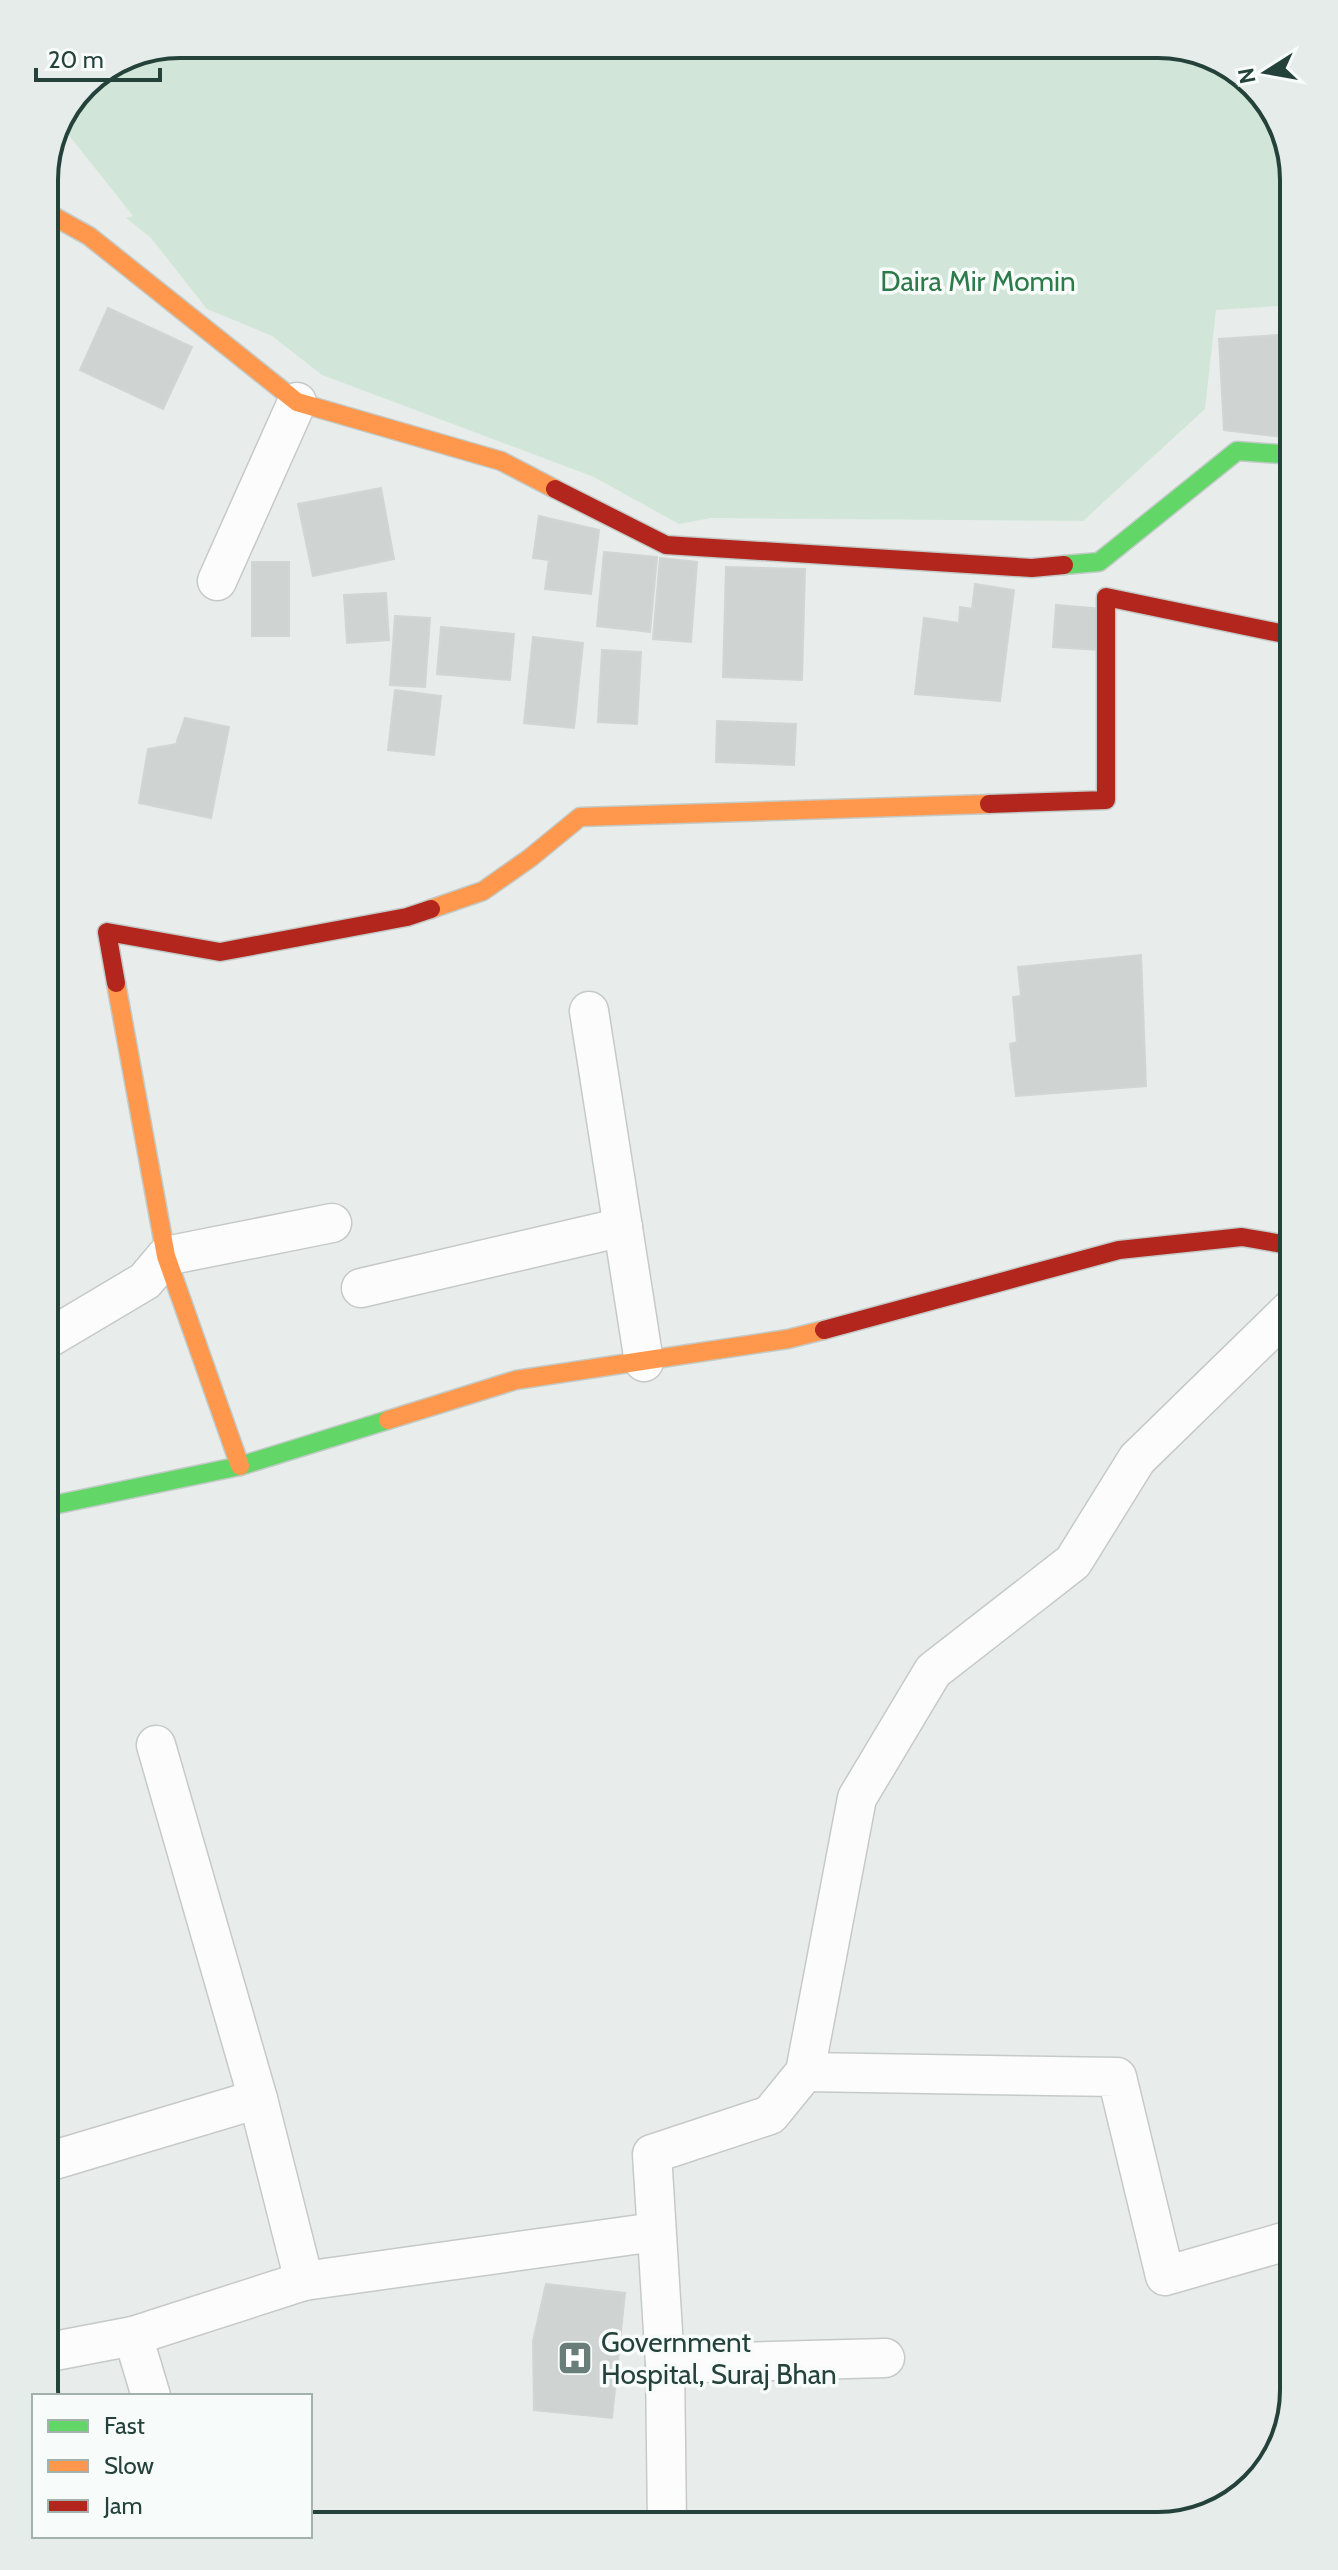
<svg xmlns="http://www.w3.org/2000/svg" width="1338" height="2570" font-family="Cabin,sans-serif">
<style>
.green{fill:#d1e6d8}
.building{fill:#cfd4d2;stroke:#d1d6d4;stroke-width:2}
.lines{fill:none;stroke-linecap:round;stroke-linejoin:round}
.street-casing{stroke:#c5cac8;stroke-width:41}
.fast-casing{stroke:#c3cbc8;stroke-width:21}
.slow-casing{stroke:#c3cbc8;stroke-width:21}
.jam-casing{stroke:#c3cbc8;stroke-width:21}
.street{stroke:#fcfcfc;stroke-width:38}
.fast{stroke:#63d668;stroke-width:18}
.slow{stroke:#ff974d;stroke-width:18}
.jam{stroke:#b3261e;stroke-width:18}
.labels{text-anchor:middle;stroke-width:7;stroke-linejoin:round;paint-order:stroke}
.park-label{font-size:28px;fill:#2d7a4b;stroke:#f7fbf9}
.poi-label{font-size:28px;fill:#24423a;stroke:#f7fbf9;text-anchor:start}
.rim{fill:none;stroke:#24423a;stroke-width:4}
</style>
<rect width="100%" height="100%" fill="#e8edeb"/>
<path class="green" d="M1167,44L1240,72L1283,128L1294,180V305L1216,310L1205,409L1083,521L711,518L679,524L594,477L322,375L272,336L207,309L151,238L126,218L133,216L64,129L84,84L129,54Z"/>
<g class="building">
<path d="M108,308L192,347L163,409L80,370Z"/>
<path d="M1294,334L1291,438L1224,430L1219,339Z"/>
<path d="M381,488L394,559L313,576L298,504Z"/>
<path d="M539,516L599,530L591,594L545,589L549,560L533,558Z"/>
<path d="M604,552L657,557L650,632L597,626Z"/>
<path d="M660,558L697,562L691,642L653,639Z"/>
<rect x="252" y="562" width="37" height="74"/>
<path d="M726,567L805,569L802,680L723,677Z"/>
<path d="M975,584L1014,590L1000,701L915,694L924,618L959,623L960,607L972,609Z"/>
<path d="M386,593L389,640L347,643L344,595Z"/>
<path d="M1056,605L1103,609L1100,650L1053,647Z"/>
<path d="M395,616L430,618L425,687L390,685Z"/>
<path d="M441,627L514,634L510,680L437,674Z"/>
<path d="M533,637L583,643L574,728L524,723Z"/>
<path d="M602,650L641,652L637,724L598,722Z"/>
<path d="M395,690L441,696L434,755L388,750Z"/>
<path d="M185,718L229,727L211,818L139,803L148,749L176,744Z"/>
<path d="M717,721L796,724L794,765L716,762Z"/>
<path d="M1141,955L1146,1086L1016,1096L1010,1044L1017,1042L1013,997L1021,996L1018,967Z"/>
<path d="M546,2284L625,2293L612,2418L534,2410L533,2341Z"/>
</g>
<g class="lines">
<g class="street-casing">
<g id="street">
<path d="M217,581L297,402"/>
<path d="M589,1011L644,1362"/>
<path d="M361,1288L623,1227"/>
<path d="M44,1341L145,1281L166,1256L332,1223"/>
<path d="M156,1745L258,2099L304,2281"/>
<path d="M805,2072L1117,2077L1165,2276L1294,2239"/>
<path d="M44,2163L258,2099"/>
<path d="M133,2336L151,2396"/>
<path d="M44,2353L133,2336L304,2281L655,2232"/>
<path d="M665,2364L885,2358"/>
<path d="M667,2526L665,2364L652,2154L770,2115L805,2072L857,1798L933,1671L1073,1562L1137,1459L1294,1306"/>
</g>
</g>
<g class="fast-casing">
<g id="fast">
<path d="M1064,565L1099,562L1237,451L1294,455"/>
<path d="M44,1507L240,1466L388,1420"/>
</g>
</g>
<g class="slow-casing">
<g id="slow">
<path d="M44,211L89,236L297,402L501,461L555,489"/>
<path d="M431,909L483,891L530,858L580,817L989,804"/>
<path d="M116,983L166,1256L240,1466"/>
<path d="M388,1420L516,1380L788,1339L824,1330"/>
</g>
</g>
<g class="jam-casing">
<g id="jam">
<path d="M555,489L666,545L1032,568L1064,565"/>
<path d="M989,804L1106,800V597L1294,636"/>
<path d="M116,983L107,932L220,952L407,917L431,909"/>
<path d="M824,1330L1119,1250L1242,1237L1294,1246"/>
</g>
</g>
<use href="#street" class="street"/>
<use href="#fast" class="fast"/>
<use href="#slow" class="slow"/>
<use href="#jam" class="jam"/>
</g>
<defs>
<g id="hospital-square" transform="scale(1.8)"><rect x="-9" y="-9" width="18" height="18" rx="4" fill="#697e78" stroke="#f7fbf9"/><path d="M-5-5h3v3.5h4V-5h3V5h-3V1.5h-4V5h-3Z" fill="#fff"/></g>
</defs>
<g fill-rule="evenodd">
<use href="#hospital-square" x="575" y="2358"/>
</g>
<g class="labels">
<g class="park-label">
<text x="978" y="291">Daira Mir Momin</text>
</g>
<g class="poi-label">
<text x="601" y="2352">Government<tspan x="601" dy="32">Hospital, Suraj Bhan</tspan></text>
</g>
</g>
<path d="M0 0H1338V2570H0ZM180 58H1158A122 122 0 0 1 1280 180V2390A122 122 0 0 1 1158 2512H180A122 122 0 0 1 58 2390V180A122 122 0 0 1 180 58Z" fill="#e6ecea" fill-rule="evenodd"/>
<path class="rim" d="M180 58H1158A122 122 0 0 1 1280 180V2390A122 122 0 0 1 1158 2512H180A122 122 0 0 1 58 2390V180A122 122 0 0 1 180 58Z"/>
<rect x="32" y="2394" width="280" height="144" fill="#f7fbf9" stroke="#a3b1ad" stroke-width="2"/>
<rect x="48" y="2420" width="40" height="12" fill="#63d668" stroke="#a3b1ad" stroke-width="2"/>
<text x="104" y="2434" font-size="24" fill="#24423a">Fast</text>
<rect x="48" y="2460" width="40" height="12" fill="#ff974d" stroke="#a3b1ad" stroke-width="2"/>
<text x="104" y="2474" font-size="24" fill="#24423a">Slow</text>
<rect x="48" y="2500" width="40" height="12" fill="#b3261e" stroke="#a3b1ad" stroke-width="2"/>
<text x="104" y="2514" font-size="24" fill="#24423a">Jam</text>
<g transform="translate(1266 72) rotate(259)" stroke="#f7fbf9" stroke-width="6" paint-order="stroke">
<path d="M0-6L14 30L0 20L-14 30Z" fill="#24423a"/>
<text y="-12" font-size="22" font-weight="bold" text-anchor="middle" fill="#24423a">N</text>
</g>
<path d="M36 68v12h124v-12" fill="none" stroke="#24423a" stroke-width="4"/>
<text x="48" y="68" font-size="24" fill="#24423a" stroke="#f7fbf9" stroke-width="6" paint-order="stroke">20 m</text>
</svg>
